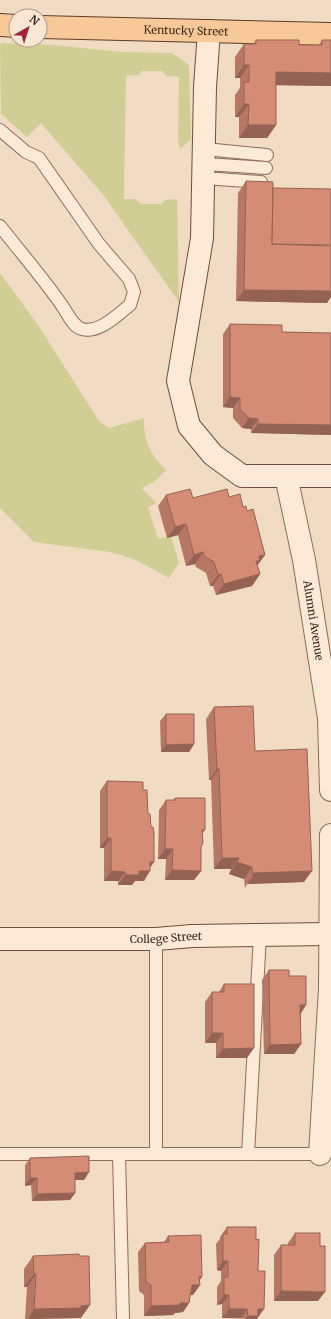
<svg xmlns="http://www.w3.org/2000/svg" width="331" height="1319" font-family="Merriweather,serif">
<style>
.green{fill:#d1ce95}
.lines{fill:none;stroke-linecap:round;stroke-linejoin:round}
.lane-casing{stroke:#8e6b58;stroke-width:14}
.street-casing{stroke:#8e6b58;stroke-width:24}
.secondary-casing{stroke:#704c3b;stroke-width:24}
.primary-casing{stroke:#5c3a2c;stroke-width:24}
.lane{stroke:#fcead7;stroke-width:12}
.street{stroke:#fcead7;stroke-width:22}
.secondary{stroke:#fcead7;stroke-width:22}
.primary{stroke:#f8c998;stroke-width:22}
.wall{fill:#b67865}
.shaded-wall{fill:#946252}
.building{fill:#d48c75;stroke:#946252}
.labels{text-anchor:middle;stroke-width:4;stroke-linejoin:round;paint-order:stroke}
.street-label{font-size:11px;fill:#3d271d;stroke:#f9e7d3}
</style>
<rect width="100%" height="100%" fill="#f2dbc3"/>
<g class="green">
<path d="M1,43L54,45L121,52L172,53L189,65L191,139L180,149L178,141L179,77L167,76L162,71H142L139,75L126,76L124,199H135L141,204H161L165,200L177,199L179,302L104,196L41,123L27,137L1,114L0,46Z"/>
<path d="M0,273L38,325L99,421L109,428L144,418C143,440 151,456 166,470L154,482L142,488L156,503L148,507L158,539L171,536L179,563L169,578L153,569L131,558L110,552L34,542L0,508Z"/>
</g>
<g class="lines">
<g class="lane-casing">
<g id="lane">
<path d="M0,130L26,152L39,158L99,244L129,279L134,292L130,305C118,314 99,334 82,329C73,327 68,314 63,307C44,279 21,253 0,226"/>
<path d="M205,149L267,155"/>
<path d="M205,164L266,168"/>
<path d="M204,178L261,182"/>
<path d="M156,1153V939"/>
<path d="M0,1154H325"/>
<path d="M119,1154L123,1319"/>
<path d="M248,1154L260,935"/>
</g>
</g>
<g class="street-casing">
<g id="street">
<path id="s1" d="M286,476L304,560L329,718L331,790"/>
<path d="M320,1154L330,989L331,835"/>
</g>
</g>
<g class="secondary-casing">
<g id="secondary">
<path d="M209,31L205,87L202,238L178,381L189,426L213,455L242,476H331"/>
<path id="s2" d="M0,939H156L192,936L331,934"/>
</g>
</g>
<g class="primary-casing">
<g id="primary">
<path d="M0,25L16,26"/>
<path id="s3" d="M40,27L331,34"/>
</g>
</g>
<use href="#lane" class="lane"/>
<use href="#street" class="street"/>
<use href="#secondary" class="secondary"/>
<use href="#primary" class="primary"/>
</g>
<g class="wall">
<path d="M256,40L299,45H319L322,40H331V86L276,85V125L267,138H239V117H235V95L240,88V78H235V57L244,44H253Z"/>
<path d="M246,181L273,188L327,303L236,301L238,193Z"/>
<path d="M230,324L282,332L331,333V435L251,433V429L242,428L233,418V408L223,407V334Z"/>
<path d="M166,495L193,498L229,497L257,566L260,574L252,586L216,595L213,586H210L206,573L196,567L195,564L186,566L178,535L167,538L158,506Z"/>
<path d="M214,707L255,751L304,882L247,884L245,888L244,879L229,874L231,869H214L211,780H209L206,719Z"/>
<path d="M166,714L194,744L189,752H161L160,721Z"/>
<path d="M107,781L143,790L150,867L144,881H135L132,885H118V881H104V848H100V791Z"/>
<path d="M175,798L205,830L202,834L201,847V871L194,880H165L166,859H158L159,810L166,800H173Z"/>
<path d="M269,970L289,976L301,1013V1044L294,1054H264L262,980Z"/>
<path d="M224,984L247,1058H216V1043H205V1002L212,992H219Z"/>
<path d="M30,1158L89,1172L84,1180H75V1193L70,1200L32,1201L31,1185L25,1186V1165Z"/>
<path d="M227,1227L257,1319H256L222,1318V1304L217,1305V1287L221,1281V1271L217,1270L216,1244L220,1239V1237Z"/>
<path d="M295,1233L318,1301H274V1255L281,1245H288V1243Z"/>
<path d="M168,1236L199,1280L200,1285L193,1295H190L189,1303L183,1312L175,1313L173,1315L144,1316V1295L139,1291L138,1252L145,1243L164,1242Z"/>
<path d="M33,1256L81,1318L25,1319L27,1287H24V1269Z"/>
</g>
<g class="shaded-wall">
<path d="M244,65H249L240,78H235Z"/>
<path d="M276,72L331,73V86L267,85Z"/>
<path d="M244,104H249L239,117H235Z"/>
<path d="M248,125H276L267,138H239Z"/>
<path d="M244,290L331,291V297L327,303L236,301Z"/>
<path d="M230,397L240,398L233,408L223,407Z"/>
<path d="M249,418L258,419L251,429L242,428Z"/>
<path d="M258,424L331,425V435L251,433Z"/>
<path d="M186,524L178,535L167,538L175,527Z"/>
<path d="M203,552L195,564L186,566L194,555Z"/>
<path d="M265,555L257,566L252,572L259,556Z"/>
<path d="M221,574L213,586H210L218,575Z"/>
<path d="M260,574L252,586L216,595L224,584Z"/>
<path d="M194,744L189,752H161L166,745Z"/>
<path d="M217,769H219L211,780H209Z"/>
<path d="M107,838H111L104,848H100Z"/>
<path d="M165,849H173L166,859H158Z"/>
<path d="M222,858H239L231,869H214Z"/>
<path d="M150,862H154L148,871H150L144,881H135L132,885H118L125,875L139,871Z"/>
<path d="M237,862L252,867L244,879L229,874Z"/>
<path d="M172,870L201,871L194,880H165Z"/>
<path d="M111,871L125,872L118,881H104Z"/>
<path d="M312,871L304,882L247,884L253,877L254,873Z"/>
<path d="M300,1005H306L300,1015Z"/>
<path d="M212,1033H223L216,1043H205Z"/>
<path d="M301,1044L294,1054H264L270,1045Z"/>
<path d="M254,1048L247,1058H216L223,1049Z"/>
<path d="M89,1172L84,1180H70L75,1173Z"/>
<path d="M30,1178H37L31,1185L25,1186Z"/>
<path d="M75,1193L70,1200L32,1201L37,1194Z"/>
<path d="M223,1261H228L221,1271L217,1270Z"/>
<path d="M34,1274H36L27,1287H24Z"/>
<path d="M199,1277H202L196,1285H200L193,1295H185L192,1285Z"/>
<path d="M281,1291L325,1292L318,1301H274Z"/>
<path d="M224,1295H229L222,1304L217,1305Z"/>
<path d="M180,1303H189L183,1312L175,1313L173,1315L144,1316L151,1306Z"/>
<path d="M90,1305L81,1318L28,1319L34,1309Z"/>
<path d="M229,1309H247L241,1318H222Z"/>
<path d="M258,1309H264L257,1319H245L248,1316Z"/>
</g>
<g class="building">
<path d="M256,40H299V45H322V40H331V73L276,72V125H248L249,104H244V82H249V65H244V44H256Z"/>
<path d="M246,181L273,182L272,244L331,246V291L244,290Z"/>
<path d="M273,188L331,189V245L272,244Z"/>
<path d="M230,324L282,325V332L331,333V425L258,424V419L249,418L240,409V398L230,397Z"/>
<path d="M190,489L193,498L227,489L229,497L240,494L243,507L246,506L247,511L253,509L265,555L259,556L260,561H256L260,574L224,584L221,574L218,575L214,562L204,556L203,552L194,555L186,524L175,527L166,495Z"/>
<path d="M253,706L255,751L307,749L312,871L254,873L253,877L252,867L237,862L239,858H222L219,769H217L214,707Z"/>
<path d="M166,714H194V744L166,745Z"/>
<path d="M107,781L143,782V790H147L148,814H150L151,827H153L154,832V862H150V871H139V875H125V872L111,871V838H107Z"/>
<path d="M175,798H205V830H202L203,843L201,847V871L172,870L173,849H165L166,800H175Z"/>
<path d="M269,970H289V976H306V1005H300L301,1044L270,1045Z"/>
<path d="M224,984H254V1048L223,1049V1033H212V992H224Z"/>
<path d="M89,1156V1172L75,1173V1193L37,1194V1178H30V1158Z"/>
<path d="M227,1227H256V1240L259,1239L258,1271H265L264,1309H258V1316H248L247,1309H229V1295H224V1277H228V1261H223V1234H227Z"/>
<path d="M295,1233H320V1246H325V1292L281,1291V1245H295Z"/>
<path d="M201,1235L202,1277H199L200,1285H192L189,1303H180V1305L151,1306V1285L146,1282L145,1243L169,1242L168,1236Z"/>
<path d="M79,1254V1256H89L90,1305L81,1306V1308L34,1309L36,1274H34L33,1256Z"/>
</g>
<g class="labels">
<g class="street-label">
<text dy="4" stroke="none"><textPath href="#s3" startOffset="146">Kentucky Street</textPath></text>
<text dy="4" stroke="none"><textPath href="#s1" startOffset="147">Alumni Avenue</textPath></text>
<text dy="4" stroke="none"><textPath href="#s2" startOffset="166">College Street</textPath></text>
</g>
</g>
<g transform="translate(28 28) rotate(39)"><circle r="19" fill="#f9e7d3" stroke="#ae9a8a"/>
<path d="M0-3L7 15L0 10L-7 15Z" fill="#a3223a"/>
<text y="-6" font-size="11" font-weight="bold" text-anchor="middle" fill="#3d271d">N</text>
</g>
</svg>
